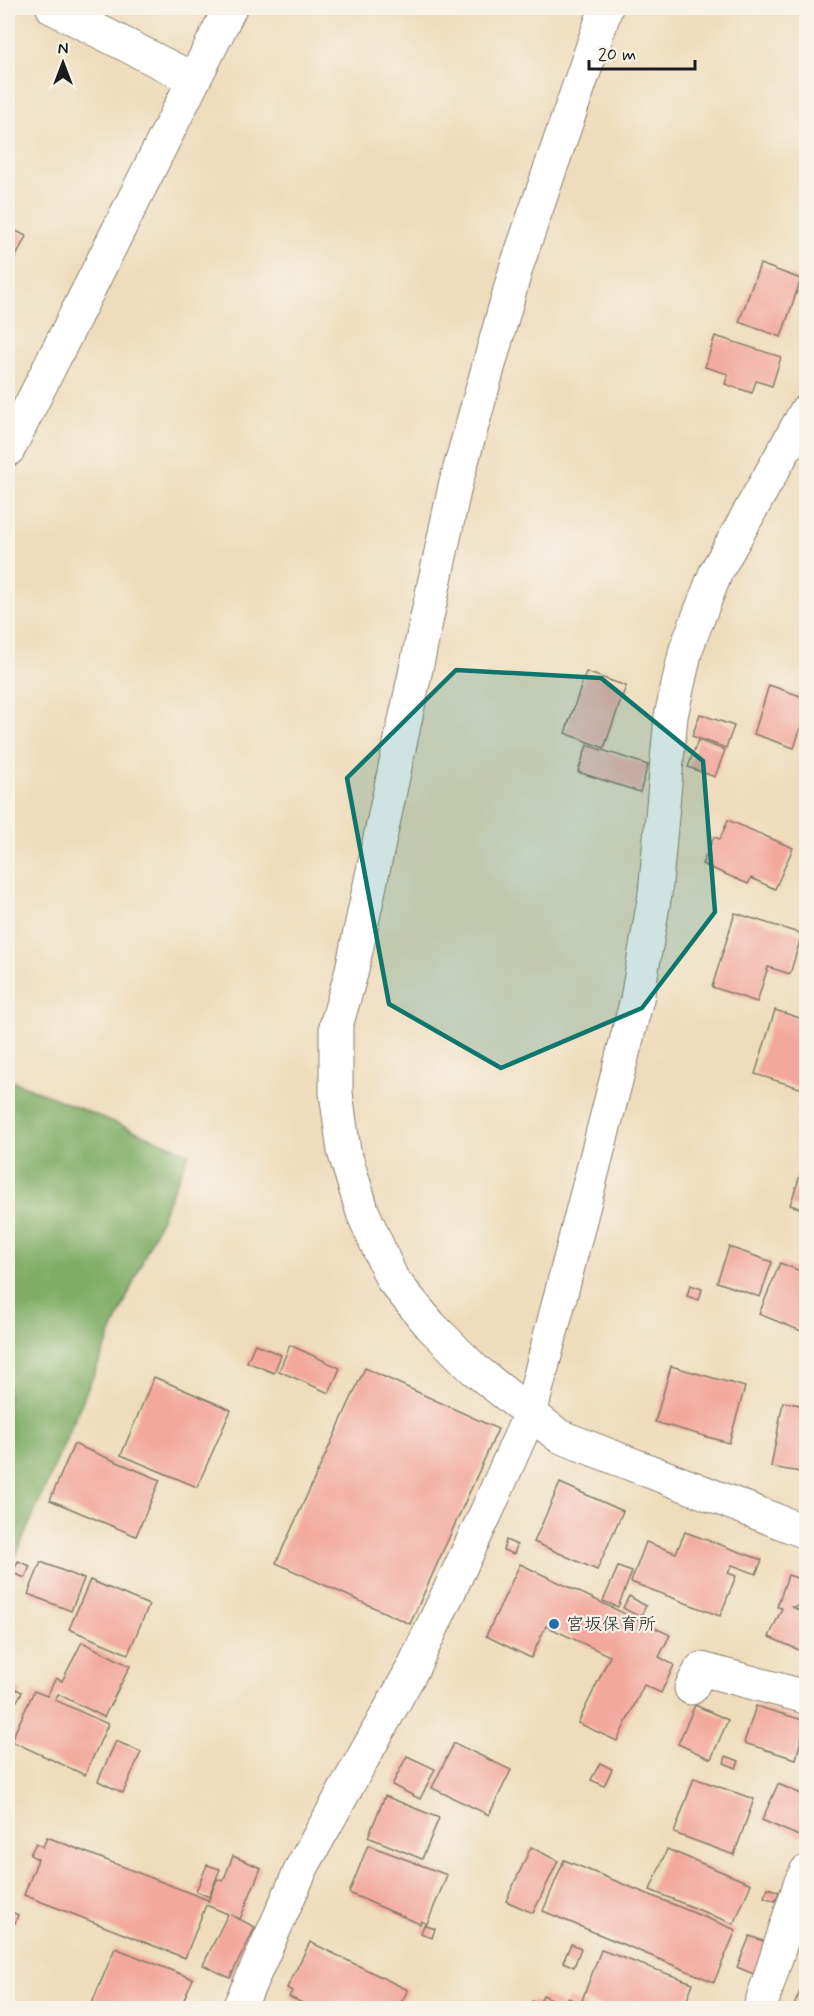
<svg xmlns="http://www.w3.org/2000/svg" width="814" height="2016" font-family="Mynerve,'Klee One',sans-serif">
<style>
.forest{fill:#80ad66;stroke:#4e6441;stroke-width:1.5}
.building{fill:#f3a89e}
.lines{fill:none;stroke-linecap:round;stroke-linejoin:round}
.minor-casing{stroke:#867c6c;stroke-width:35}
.tertiary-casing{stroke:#867c6c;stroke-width:35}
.minor{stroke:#fff;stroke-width:33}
.tertiary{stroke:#fff;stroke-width:33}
.marked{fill:#0f766e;fill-opacity:0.2;stroke:#0f766e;stroke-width:4.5;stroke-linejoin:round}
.poi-dot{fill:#1f6fb2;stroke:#f7f3e8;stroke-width:2}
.labels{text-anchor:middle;stroke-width:4.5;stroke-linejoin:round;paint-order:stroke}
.poi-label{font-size:18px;fill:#1c1c1c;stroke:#f7f3e8;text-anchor:start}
</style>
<rect width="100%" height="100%" fill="#f7f3e8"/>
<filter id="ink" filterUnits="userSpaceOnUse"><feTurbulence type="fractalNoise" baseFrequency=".0167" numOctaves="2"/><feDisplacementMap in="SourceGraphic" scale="12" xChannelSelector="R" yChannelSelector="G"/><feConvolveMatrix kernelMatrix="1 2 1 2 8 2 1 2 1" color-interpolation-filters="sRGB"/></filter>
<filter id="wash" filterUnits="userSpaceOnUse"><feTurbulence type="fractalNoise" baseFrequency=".008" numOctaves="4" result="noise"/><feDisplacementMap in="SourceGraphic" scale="24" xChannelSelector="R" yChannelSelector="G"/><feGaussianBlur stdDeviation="1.35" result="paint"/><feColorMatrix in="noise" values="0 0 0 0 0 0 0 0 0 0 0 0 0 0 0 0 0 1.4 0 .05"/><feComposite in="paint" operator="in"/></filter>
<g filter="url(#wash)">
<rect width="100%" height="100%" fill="#efdcbc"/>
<path class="forest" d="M8,1079L189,1153L8,1574Z"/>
<g id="blocks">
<g class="building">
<path d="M8,227L26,236L8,273Z"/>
<path d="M760,264L801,279L781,337L739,322Z"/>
<path d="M715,336L781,357L772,386L756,381L752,393L725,384L728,374L705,367Z"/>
<path d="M586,672L626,686L604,748L565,733Z"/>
<path d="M769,685L806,698V711L794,748L754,734Z"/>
<path d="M700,714L734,726L726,748L692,736Z"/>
<path d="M698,740L725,750L715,777L688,767Z"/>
<path d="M587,745L648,765L640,792L578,772Z"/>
<path d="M728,820L793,848L775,889L751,878L748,884L702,864L714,837L720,839Z"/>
<path d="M735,913L802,934L790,974L768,967L757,1002L712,987Z"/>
<path d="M775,1010L806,1020V1090L755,1074Z"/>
<path d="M806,1158V1210L790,1205Z"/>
<path d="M729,1247L772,1262L760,1297L717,1282Z"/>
<path d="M780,1263L806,1273V1333L759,1314Z"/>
<path d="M690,1285L702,1289L699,1300L687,1296Z"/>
<path d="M255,1344L281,1355L274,1373L247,1362Z"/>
<path d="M290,1345L340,1368L329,1393L279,1371Z"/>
<path d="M671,1366L745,1387L729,1443L655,1422Z"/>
<path d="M365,1368L498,1429L410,1624L276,1563Z"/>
<path d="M154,1377L231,1410L197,1487L121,1455Z"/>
<path d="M783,1402L806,1406V1473L771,1467Z"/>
<path d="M74,1444L160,1480L136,1536L50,1500Z"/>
<path d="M560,1483L623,1511L597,1570L534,1542Z"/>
<path d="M685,1532L762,1560L756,1574L732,1565L728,1573L736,1576L720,1616L631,1582L646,1542L676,1553Z"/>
<path d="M506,1540L517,1545L514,1554L503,1550Z"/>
<path d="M18,1561L30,1566L25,1578L13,1573Z"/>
<path d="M41,1562L84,1579L71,1611L28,1594Z"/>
<path d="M520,1564L670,1635L659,1657L674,1665L661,1693L644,1685L617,1741L578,1723L610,1656L546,1626L531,1658L486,1636Z"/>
<path d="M618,1567L632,1572L618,1607L603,1601Z"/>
<path d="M788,1575L806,1581V1605L792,1607L806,1613V1653L769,1637L782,1608L777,1607Z"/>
<path d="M90,1580L149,1605L128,1654L69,1629Z"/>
<path d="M629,1596L646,1606L640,1617L623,1608Z"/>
<path d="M82,1642L130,1666L104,1717L58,1694L55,1700L108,1724L85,1775L11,1741L34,1691L47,1696L56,1678L62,1681Z"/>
<path d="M10,1686L22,1692L17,1701L8,1696Z"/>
<path d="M695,1705L728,1720L711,1759L678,1744Z"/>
<path d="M756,1706L806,1721L796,1759L744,1743Z"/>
<path d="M116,1741L141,1752L123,1793L98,1781Z"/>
<path d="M454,1743L511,1770L489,1815L432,1788Z"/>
<path d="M407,1756L435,1769L420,1799L392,1785Z"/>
<path d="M726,1756L739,1761L736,1768L724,1763Z"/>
<path d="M600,1763L612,1769L604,1786L591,1780Z"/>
<path d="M694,1778L754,1799L734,1855L674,1833Z"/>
<path d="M778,1784L806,1796V1826L801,1837L762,1820Z"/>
<path d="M385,1796L439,1818L422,1859L368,1837Z"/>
<path d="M47,1837L208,1900V1902L217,1879L223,1881L233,1856L261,1868L240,1919L231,1915L255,1927L230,1978L203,1965L228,1914L206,1905L185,1958L24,1895L38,1859L30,1855L36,1843L43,1847Z"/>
<path d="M368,1845L447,1875L427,1924L421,1921L420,1924L349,1893Z"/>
<path d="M531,1847L558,1861L533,1913L506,1901Z"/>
<path d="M667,1849L751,1884L734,1924L650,1890Z"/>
<path d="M564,1860L736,1930L714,1982L543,1911Z"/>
<path d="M207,1865L220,1869L209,1897L196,1891Z"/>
<path d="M768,1888L779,1892L775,1901L764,1897Z"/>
<path d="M10,1911L18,1915L15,1923L8,1920Z"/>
<path d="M424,1925L435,1929L432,1938L421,1933Z"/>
<path d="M750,1936L776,1946L763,1978L737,1967Z"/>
<path d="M310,1942L408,1990L398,2008H314L289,1997L292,1991L287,1988Z"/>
<path d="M571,1944L581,1948L574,1967L563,1962Z"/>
<path d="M115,1948L193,1979L180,2008H104L92,2003Z"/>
<path d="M601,1950L693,1983L684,2008H606L582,2000Z"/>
<path d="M806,1977V2008H793Z"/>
<path d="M543,1995L564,2005L568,1998L591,2008H529L532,2001L539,2004Z"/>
</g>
</g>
</g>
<g filter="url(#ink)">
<use href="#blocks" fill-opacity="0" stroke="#867c6c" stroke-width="1.5"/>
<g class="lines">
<g class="minor-casing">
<g id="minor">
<path d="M691,1688L701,1669L806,1697"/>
<path d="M239,2008L302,1867L412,1670L486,1513L530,1414L637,999L655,894L671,716L686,649L716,572L806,411"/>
<path d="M760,2008L800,1884L806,1872"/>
</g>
</g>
<g class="tertiary-casing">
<g id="tertiary">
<path d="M53,8L193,79"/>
<path d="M606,8L517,265L455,486L351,974L336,1026V1093L344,1151L363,1213L392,1279L431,1326L474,1369L559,1436L806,1532"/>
<path d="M8,450L230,8"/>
</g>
</g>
<use href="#minor" class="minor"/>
<use href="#tertiary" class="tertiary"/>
</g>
</g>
<path class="marked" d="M456,670L601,678L703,761L715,912L642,1008L501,1068L389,1004L347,778Z"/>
<circle class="poi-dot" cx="554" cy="1624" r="6"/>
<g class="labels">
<g class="poi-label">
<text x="566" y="1630">宮坂保育所</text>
</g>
</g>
<rect width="814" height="2016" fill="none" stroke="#f7f3e8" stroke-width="30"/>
<g transform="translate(63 63)" stroke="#f7f3e8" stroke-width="4.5" paint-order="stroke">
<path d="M0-4.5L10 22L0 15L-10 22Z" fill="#1c1c1c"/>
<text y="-9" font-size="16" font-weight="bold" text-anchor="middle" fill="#1c1c1c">N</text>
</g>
<path d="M589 60v9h106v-9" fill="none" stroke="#1c1c1c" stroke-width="3"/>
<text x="598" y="60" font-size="18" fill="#1c1c1c" stroke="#f7f3e8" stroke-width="4.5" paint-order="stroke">20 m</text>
</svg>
